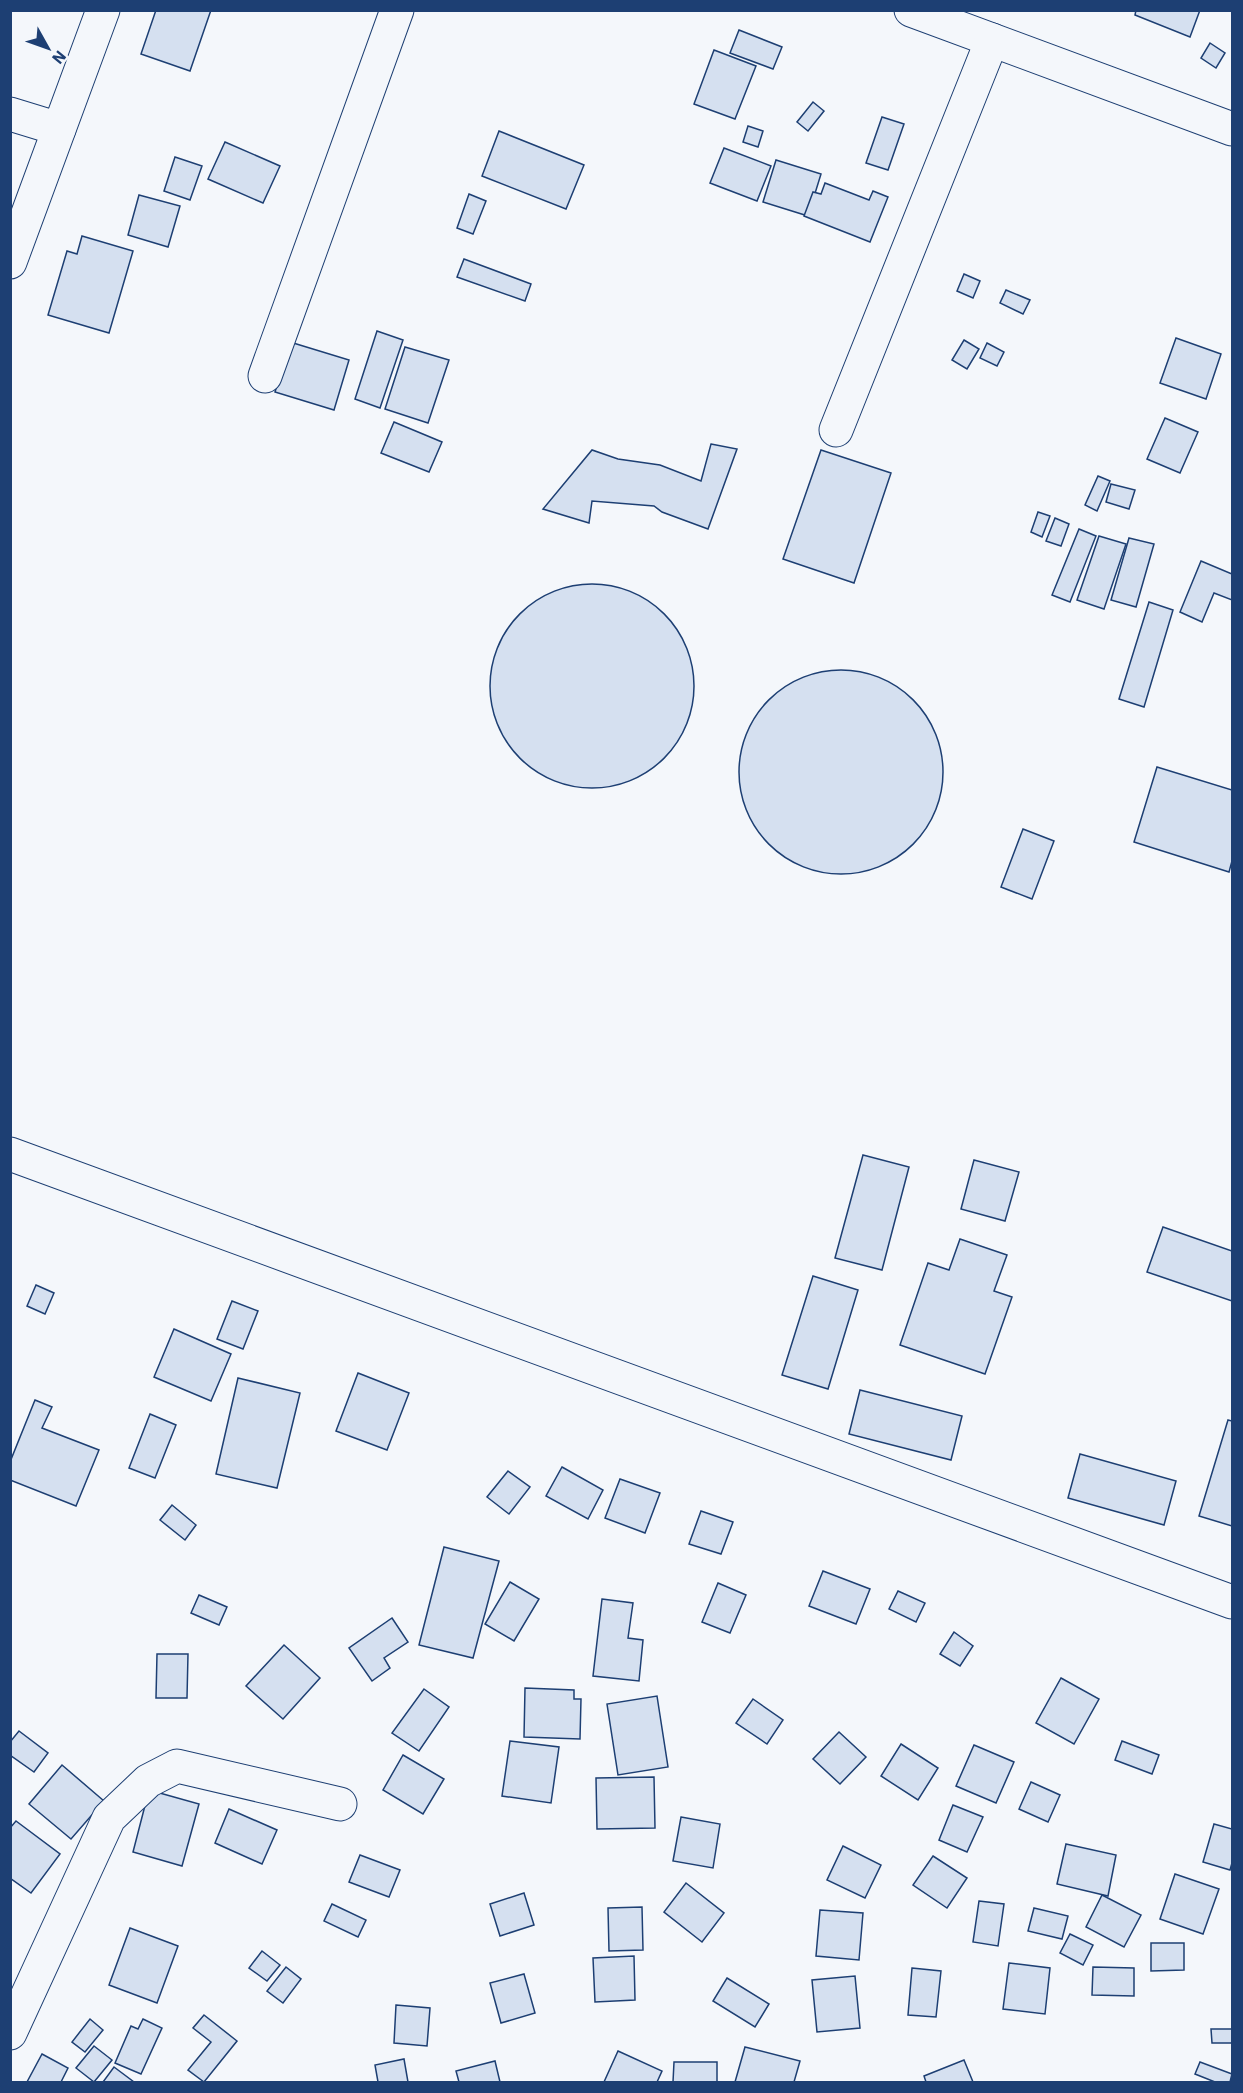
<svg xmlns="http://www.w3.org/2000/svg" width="1243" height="2093" font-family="'IBM Plex Sans',sans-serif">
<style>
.building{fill:#d5e0f0;stroke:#1d3f73;stroke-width:1.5}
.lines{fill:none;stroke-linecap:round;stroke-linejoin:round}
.minor-casing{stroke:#1d3f73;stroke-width:35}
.minor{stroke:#f4f7fb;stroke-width:33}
</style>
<rect width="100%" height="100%" fill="#f4f7fb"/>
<g class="building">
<path d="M156,10H211L190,71L141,54Z"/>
<path d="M1136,10H1200L1190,37L1135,15Z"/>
<path d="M739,30L782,47L773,69L730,53Z"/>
<path d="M1210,43L1225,53L1216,68L1201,58Z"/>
<path d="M714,50L756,66L735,119L694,104Z"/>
<path d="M813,102L824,111L808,131L797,122Z"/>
<path d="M882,117L904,124L888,170L866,163Z"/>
<path d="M748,126L763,131L758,147L743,142Z"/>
<path d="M499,131L584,165L566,209L482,176Z"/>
<path d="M225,142L280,166L263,203L208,179Z"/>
<path d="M724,148L771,166L757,201L710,183Z"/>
<path d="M175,157L202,166L190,200L164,191Z"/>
<path d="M776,160L821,174L808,216L763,202Z"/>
<path d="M825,183L869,200L873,191L888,197L870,242L804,216L813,192L821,194Z"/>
<path d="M469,194L486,201L473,234L457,228Z"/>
<path d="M139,195L180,206L168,247L128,235Z"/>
<path d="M82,236L133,251L109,333L48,315L67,251L77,254Z"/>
<path d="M464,259L531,284L525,301L457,277Z"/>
<path d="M964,274L980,281L973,298L957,291Z"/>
<path d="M1006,290L1030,300L1023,314L1000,303Z"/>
<path d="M377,331L403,340L380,408L355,399Z"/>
<path d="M1176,338L1221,354L1206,399L1160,383Z"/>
<path d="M964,340L979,349L967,369L952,360Z"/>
<path d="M290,342L349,360L334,410L275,392Z"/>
<path d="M987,343L1004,352L997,366L980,358Z"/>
<path d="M405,347L449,360L428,423L385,409Z"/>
<path d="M1165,418L1198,432L1180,473L1147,459Z"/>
<path d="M394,422L442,442L429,472L381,453Z"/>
<path d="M711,444L737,449L708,529L662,512L654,506L592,501L589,523L543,509L592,450L618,459L660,465L701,481Z"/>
<path d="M821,450L891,473L854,583L783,559Z"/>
<path d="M1098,476L1110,481L1097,511L1085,505Z"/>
<path d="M1111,484L1135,490L1129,509L1106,502Z"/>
<path d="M1038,512L1050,516L1042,537L1031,532Z"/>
<path d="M1055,518L1069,524L1061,546L1046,541Z"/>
<path d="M1079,529L1096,536L1070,602L1052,595Z"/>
<path d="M1099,536L1126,544L1104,609L1077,600Z"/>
<path d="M1129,538L1154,544L1136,607L1111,600Z"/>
<path d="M1201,561L1232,574V600L1214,593L1202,622L1180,612Z"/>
<circle cx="592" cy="686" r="102"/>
<path d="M1149,602L1173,610L1144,707L1119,699Z"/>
<circle cx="841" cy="772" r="102"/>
<path d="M1157,767L1232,790V861L1229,872L1134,842Z"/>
<path d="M1023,829L1054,841L1032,899L1001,887Z"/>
<path d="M863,1155L909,1167L882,1270L835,1258Z"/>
<path d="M974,1160L1019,1172L1005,1221L961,1209Z"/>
<path d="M1163,1227L1232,1251V1301L1147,1272Z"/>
<path d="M960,1239L1007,1255L994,1291L1012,1297L985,1374L900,1345L928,1263L949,1270Z"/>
<path d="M813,1276L858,1290L828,1389L782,1375Z"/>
<path d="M36,1285L54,1293L45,1314L27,1306Z"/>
<path d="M232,1301L258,1311L243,1349L217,1339Z"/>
<path d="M174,1329L231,1354L211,1401L154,1377Z"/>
<path d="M358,1373L409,1393L387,1450L336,1431Z"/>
<path d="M238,1378L300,1393L277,1488L216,1474Z"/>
<path d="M860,1390L962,1416L951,1460L849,1434Z"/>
<path d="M35,1400L52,1407L42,1428L99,1450L76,1506L10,1480V1462Z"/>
<path d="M150,1414L176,1425L155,1478L129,1468Z"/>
<path d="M1228,1420L1232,1421V1526L1199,1516Z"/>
<path d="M1080,1454L1176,1481L1164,1525L1068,1498Z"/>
<path d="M562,1467L603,1490L588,1519L546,1496Z"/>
<path d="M508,1471L530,1487L509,1514L487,1497Z"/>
<path d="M620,1479L660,1493L645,1533L605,1518Z"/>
<path d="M172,1505L196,1525L185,1540L160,1520Z"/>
<path d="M701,1511L733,1522L721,1554L689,1544Z"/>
<path d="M444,1547L499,1561L473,1658L419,1645Z"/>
<path d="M823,1571L870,1589L856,1624L809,1606Z"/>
<path d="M510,1582L539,1599L514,1641L485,1624Z"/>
<path d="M718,1583L746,1595L730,1633L702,1622Z"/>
<path d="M898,1591L925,1603L916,1622L889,1609Z"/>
<path d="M199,1595L227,1607L219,1625L191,1613Z"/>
<path d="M602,1599L633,1603L628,1638L643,1640L639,1681L593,1676Z"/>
<path d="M392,1618L408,1642L384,1658L390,1668L372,1681L349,1648Z"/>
<path d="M954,1632L973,1646L960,1666L940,1654Z"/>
<path d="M284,1645L320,1678L283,1719L246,1686Z"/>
<path d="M157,1654H188L187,1698H156Z"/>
<path d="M1061,1678L1099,1699L1074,1744L1036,1723Z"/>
<path d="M525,1688L574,1690V1699H581L580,1739L524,1737Z"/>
<path d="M424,1689L449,1707L419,1751L392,1733Z"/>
<path d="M657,1696L668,1767L618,1775L607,1704Z"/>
<path d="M753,1699L783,1720L767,1744L736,1723Z"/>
<path d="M19,1731L48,1753L34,1772L10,1755V1742Z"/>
<path d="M839,1732L866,1757L840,1784L813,1759Z"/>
<path d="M510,1741L559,1747L551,1803L502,1796Z"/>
<path d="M1122,1741L1159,1755L1152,1774L1115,1760Z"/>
<path d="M901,1744L938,1768L918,1800L881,1776Z"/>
<path d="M974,1745L1014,1762L996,1803L956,1786Z"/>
<path d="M403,1755L444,1779L423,1814L383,1790Z"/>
<path d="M62,1765L104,1801L71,1839L29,1804Z"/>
<path d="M654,1777L655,1828L597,1829L596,1778Z"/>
<path d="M1031,1782L1060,1795L1048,1822L1019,1809Z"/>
<path d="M149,1790L199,1804L182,1866L133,1852Z"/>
<path d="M953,1805L983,1817L967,1852L939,1840Z"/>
<path d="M229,1809L277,1830L262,1864L215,1843Z"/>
<path d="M681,1817L720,1824L713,1868L673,1861Z"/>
<path d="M16,1821L60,1854L31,1893L10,1878V1828Z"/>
<path d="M1214,1824L1232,1829V1863L1230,1870L1203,1862Z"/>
<path d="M1066,1844L1116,1855L1108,1896L1057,1884Z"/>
<path d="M843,1846L881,1865L865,1898L827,1880Z"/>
<path d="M360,1855L400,1870L389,1897L349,1882Z"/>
<path d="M933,1856L967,1878L947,1908L913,1885Z"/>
<path d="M1175,1874L1219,1889L1203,1934L1160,1919Z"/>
<path d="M686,1883L724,1913L702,1942L664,1912Z"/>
<path d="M524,1893L534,1925L500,1936L490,1904Z"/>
<path d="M1102,1895L1141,1915L1124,1947L1086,1927Z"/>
<path d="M979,1901L1004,1904L998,1946L973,1942Z"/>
<path d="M332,1904L366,1920L358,1937L324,1921Z"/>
<path d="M642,1907L643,1950L609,1951L608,1908Z"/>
<path d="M1034,1908L1068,1916L1062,1939L1028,1931Z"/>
<path d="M820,1910L863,1913L859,1960L816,1956Z"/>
<path d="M130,1928L178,1946L157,2003L109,1985Z"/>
<path d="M1070,1934L1093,1945L1083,1965L1060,1953Z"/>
<path d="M1151,1943H1184V1970L1151,1971Z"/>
<path d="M262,1951L280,1965L267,1981L249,1968Z"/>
<path d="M634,1956L635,2000L595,2002L593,1958Z"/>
<path d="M1009,1963L1050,1968L1045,2014L1003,2009Z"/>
<path d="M286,1967L301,1979L283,2003L267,1991Z"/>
<path d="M1093,1967L1134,1968V1996L1092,1995Z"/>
<path d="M912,1968L941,1971L936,2017L908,2015Z"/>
<path d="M524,1974L535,2013L501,2023L490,1983Z"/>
<path d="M855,1976L860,2028L817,2032L812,1980Z"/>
<path d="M727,1978L769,2004L755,2027L713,2001Z"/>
<path d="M396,2005L430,2008L427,2046L394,2043Z"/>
<path d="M204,2015L237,2041L204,2082L188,2070L211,2042L193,2028Z"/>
<path d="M90,2019L103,2030L85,2052L72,2042Z"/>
<path d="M143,2019L162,2028L141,2074L115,2063L131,2026L138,2029Z"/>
<path d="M1211,2029H1232V2043H1212Z"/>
<path d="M94,2046L112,2060L94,2082L76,2068Z"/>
<path d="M745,2047L800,2061L794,2082H735Z"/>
<path d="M618,2051L662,2071L657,2082H604Z"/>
<path d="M42,2054L68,2068L61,2082H27Z"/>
<path d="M404,2059L408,2082H378L375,2065Z"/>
<path d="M964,2060L973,2082H926L924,2076Z"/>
<path d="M495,2061L500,2082H459L456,2071Z"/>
<path d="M674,2062H717V2082H673Z"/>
<path d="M1200,2062L1232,2074L1230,2082H1215L1195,2074Z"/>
<path d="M114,2067L134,2082H103Z"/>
</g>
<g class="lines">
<g class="minor-casing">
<g id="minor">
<path d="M911,10L1232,129"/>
<path d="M10,114L59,129"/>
<path d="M10,262L103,10"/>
<path d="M265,376L397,10"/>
<path d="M836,430L992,40"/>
<path d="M10,1154L1232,1602"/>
<path d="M10,2033L109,1818L148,1781L177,1766L340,1804"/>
</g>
</g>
<use href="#minor" class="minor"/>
</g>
<rect width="1243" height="2093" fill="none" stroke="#1d3f73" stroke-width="24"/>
<g transform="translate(48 48) rotate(130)" stroke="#f4f7fb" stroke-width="4.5" paint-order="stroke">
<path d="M0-4.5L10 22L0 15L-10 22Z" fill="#1d3f73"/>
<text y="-9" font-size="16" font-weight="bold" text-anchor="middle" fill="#1d3f73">N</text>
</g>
</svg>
